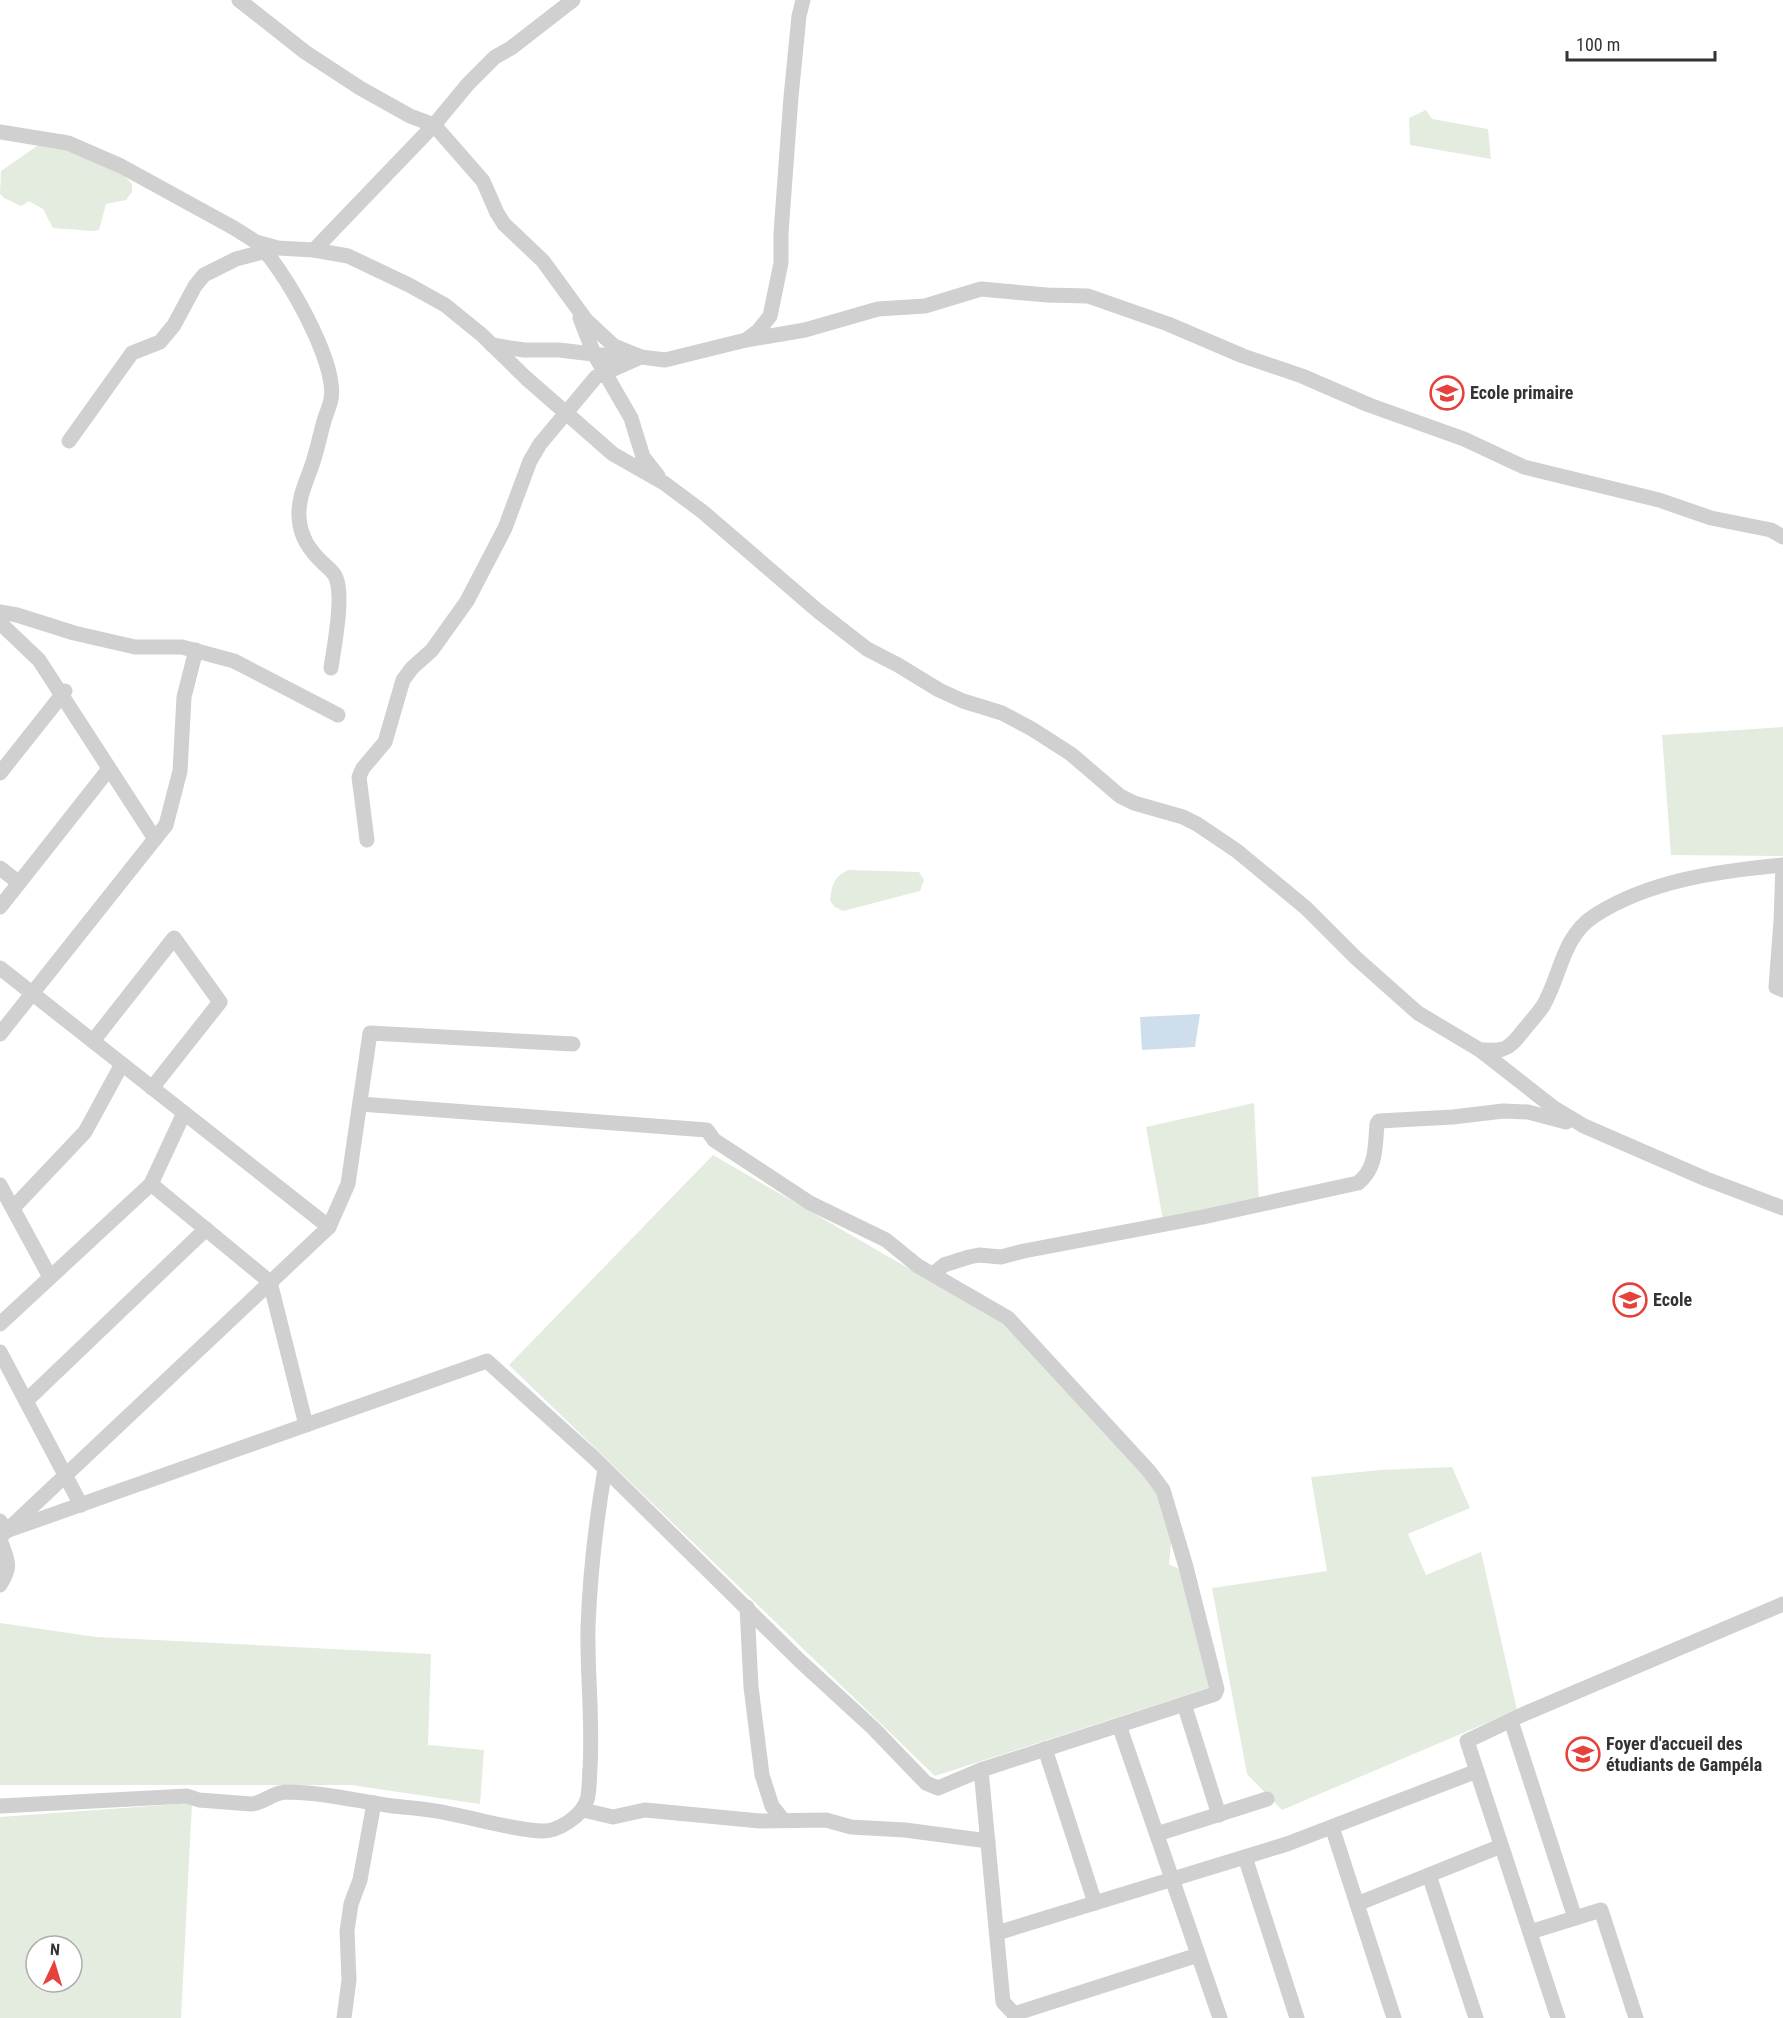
<svg xmlns="http://www.w3.org/2000/svg" width="1783" height="2018" font-family="'Roboto Condensed',sans-serif">
<style>
.green{fill:#e4ecdf;fill-rule:evenodd}
.water{fill:#cfdeed}
.lines{fill:none;stroke-linecap:round;stroke-linejoin:round}
.minor{stroke:#d0d0d0;stroke-width:15}
.labels{text-anchor:middle;stroke-width:6;stroke-linejoin:round;paint-order:stroke}
.poi-label{font-size:18px;font-weight:bold;fill:#333;stroke:#fff;text-anchor:start}
</style>
<rect width="100%" height="100%" fill="#fff"/>
<g class="green">
<path d="M1426,110L1432,119L1488,129L1491,159L1410,145L1409,118Z"/>
<path d="M40,144L61,145L120,171L132,184V192L126,200L106,204L99,230L93,231L53,228L43,209L29,201L21,206L4,198L0,194L1,171Z"/>
<path d="M1783,727V856L1671,855L1662,735Z"/>
<path d="M848,870L919,872L924,880L920,891L843,911L835,907L830,901C832,884 833,878 848,870Z"/>
<path d="M1254,1103L1259,1202L1163,1220L1146,1127Z"/>
<path d="M713,1155L1003,1323L1162,1495L1172,1535L1169,1564L1181,1570L1211,1687L935,1776L509,1365Z"/>
<path d="M1452,1467L1470,1508L1408,1534L1426,1575L1481,1552L1517,1710L1282,1810L1247,1774L1212,1588L1327,1571L1311,1477L1380,1470Z"/>
<path d="M0,1623L96,1637L431,1654L428,1745L484,1750L480,1804L351,1785H0Z"/>
<path d="M192,1803L181,2018H0V1817ZM36,1946H72V1982H36Z"/>
</g>
<path class="water" d="M1200,1014L1195,1047L1142,1050L1140,1017Z"/>
<g class="lines">
<g class="minor">
<path d="M239,0L305,52L360,88L410,116L434,125L483,181L497,213L504,224L543,261L586,320L614,346L641,357L665,360L746,340L758,331L770,316L781,263V233L791,97L799,16L803,0"/>
<path d="M0,132L68,143L121,166L234,228L256,242L278,248L314,250L348,256L409,285L445,305L482,335L526,378L613,454L664,483L703,512L818,611L867,649L898,665L939,690L963,701L1002,713L1032,729L1071,754L1120,796L1134,803L1183,817L1197,824L1237,851L1306,908L1356,958L1418,1013L1480,1050L1554,1108L1584,1126L1706,1179L1783,1208"/>
<path d="M256,242C283,266 338,363 331,399C330,406 326,414 324,421C320,435 317,451 312,465C306,483 298,498 299,517C300,537 310,551 324,564C328,568 334,572 336,578C344,597 334,647 331,668"/>
<path d="M314,250L434,125L468,84L495,57L511,48L573,0"/>
<path d="M580,318L594,354L631,418L643,457L658,476"/>
<path d="M746,340L805,330L878,309L925,306L981,289L1047,295L1088,296L1168,324L1243,356L1302,376L1369,405L1464,439L1524,467L1659,500L1711,518L1771,530L1783,537"/>
<path d="M69,441L132,353L160,342L174,325L195,286L204,275L236,259L274,249"/>
<path d="M0,612L17,615L74,633L135,647H182L234,661L338,715"/>
<path d="M0,623L39,660L155,839"/>
<path d="M0,773L65,691"/>
<path d="M367,840L359,777L363,768L385,742L403,680L412,668L432,650L467,601L505,528L530,461L540,444L596,377L641,357L610,356L559,350H524L492,345"/>
<path d="M1783,865L1781,921L1776,987L1783,990"/>
<path d="M0,868L19,883"/>
<path d="M0,907L109,769"/>
<path d="M0,968L329,1227"/>
<path d="M0,1034L166,825L180,771L184,697L196,650"/>
<path d="M93,1041L174,938L220,1002L152,1088"/>
<path d="M1480,1050C1487,1050 1496,1051 1503,1049C1512,1046 1517,1038 1523,1031C1529,1023 1537,1015 1543,1006C1561,975 1562,937 1594,916C1649,880 1720,871 1783,865"/>
<path d="M0,1185L50,1277"/>
<path d="M13,1208L85,1132L122,1064"/>
<path d="M933,1274L944,1265L969,1257L979,1255L1001,1257L1024,1251L1203,1217L1358,1183C1377,1168 1375,1146 1377,1124L1379,1121L1453,1117L1503,1111L1528,1112L1566,1122"/>
<path d="M0,1324L151,1184L184,1113"/>
<path d="M0,1352L81,1505"/>
<path d="M26,1401L206,1229"/>
<path d="M306,1425L487,1361L593,1457L799,1660L873,1728L926,1783L938,1788L981,1770L1215,1694L1217,1689L1186,1567L1163,1490L1149,1471L1008,1318L918,1266L886,1240L810,1203L714,1140L707,1130L360,1104"/>
<path d="M0,1521L6,1531L306,1425L270,1282L151,1184"/>
<path d="M0,1537L329,1227L348,1184L370,1033L573,1044"/>
<path d="M0,1539C7,1561 13,1564 0,1585"/>
<path d="M747,1607L751,1687L762,1775L772,1806L783,1820"/>
<path d="M1184,1704L1219,1815"/>
<path d="M1511,1721L1575,1918"/>
<path d="M1119,1725L1220,2018"/>
<path d="M1045,1749L1095,1903"/>
<path d="M981,1770L1003,2002L1018,2018"/>
<path d="M0,1806L187,1796L199,1800L251,1804C264,1803 272,1793 285,1792C322,1792 357,1801 393,1806C411,1808 429,1809 447,1813C478,1819 509,1829 541,1831C558,1832 582,1816 587,1800C590,1790 589,1778 590,1768C593,1721 587,1674 588,1627C590,1574 596,1521 605,1469"/>
<path d="M583,1810L613,1817L645,1810L760,1821L826,1820L851,1827L905,1830L988,1841"/>
<path d="M1332,1827L1394,2018"/>
<path d="M1157,1834L1267,1799"/>
<path d="M1245,1857L1297,2018"/>
<path d="M1429,1875L1476,2018"/>
<path d="M1357,1904L1501,1846"/>
<path d="M1530,1932L1601,1910L1636,2018"/>
<path d="M997,1933L1287,1844L1477,1771"/>
<path d="M1014,2014L1198,1955"/>
<path d="M344,2018L349,1980L347,1931L351,1904L360,1880L374,1803"/>
<path d="M1558,2018L1467,1741L1524,1714L1783,1604"/>
</g>
</g>
<defs>
<g id="school-ring" transform="scale(1.725)"><circle r="9.5" fill="#fff" stroke="#e4423a" stroke-width="1.5"/><path d="M0-5L7-2L0 1L-7-2ZM-4 1L0 2.5L4 1V4Q0 6-4 4Z" fill="#e4423a"/></g>
<g id="university-ring" transform="scale(1.725)"><circle r="9.5" fill="#fff" stroke="#e4423a" stroke-width="1.5"/><path d="M0-5L7-2L0 1L-7-2ZM-4 1L0 2.5L4 1V4Q0 6-4 4Z" fill="#e4423a"/></g>
</defs>
<g fill-rule="evenodd">
<use href="#school-ring" x="1447" y="393"/>
<use href="#school-ring" x="1630" y="1300"/>
<use href="#university-ring" x="1583" y="1754"/>
</g>
<g class="labels">
<g class="poi-label">
<text x="1470" y="399">Ecole primaire</text>
<text x="1653" y="1306">Ecole</text>
<text x="1606" y="1750">Foyer d'accueil des<tspan x="1606" dy="21">étudiants de Gampéla</tspan></text>
</g>
</g>
<g transform="translate(54 1964) rotate(4)"><circle r="28" fill="#ffffff" stroke="#adadad" stroke-width="1.5"/>
<path d="M0-4.5L10 22L0 15L-10 22Z" fill="#e4423a"/>
<text y="-9" font-size="16" font-weight="bold" text-anchor="middle" fill="#333333">N</text>
</g>
<path d="M1567 51v9h148v-9" fill="none" stroke="#333333" stroke-width="3"/>
<text x="1576" y="51" font-size="18" fill="#333333" stroke="#ffffff" stroke-width="4.5" paint-order="stroke">100 m</text>
</svg>
